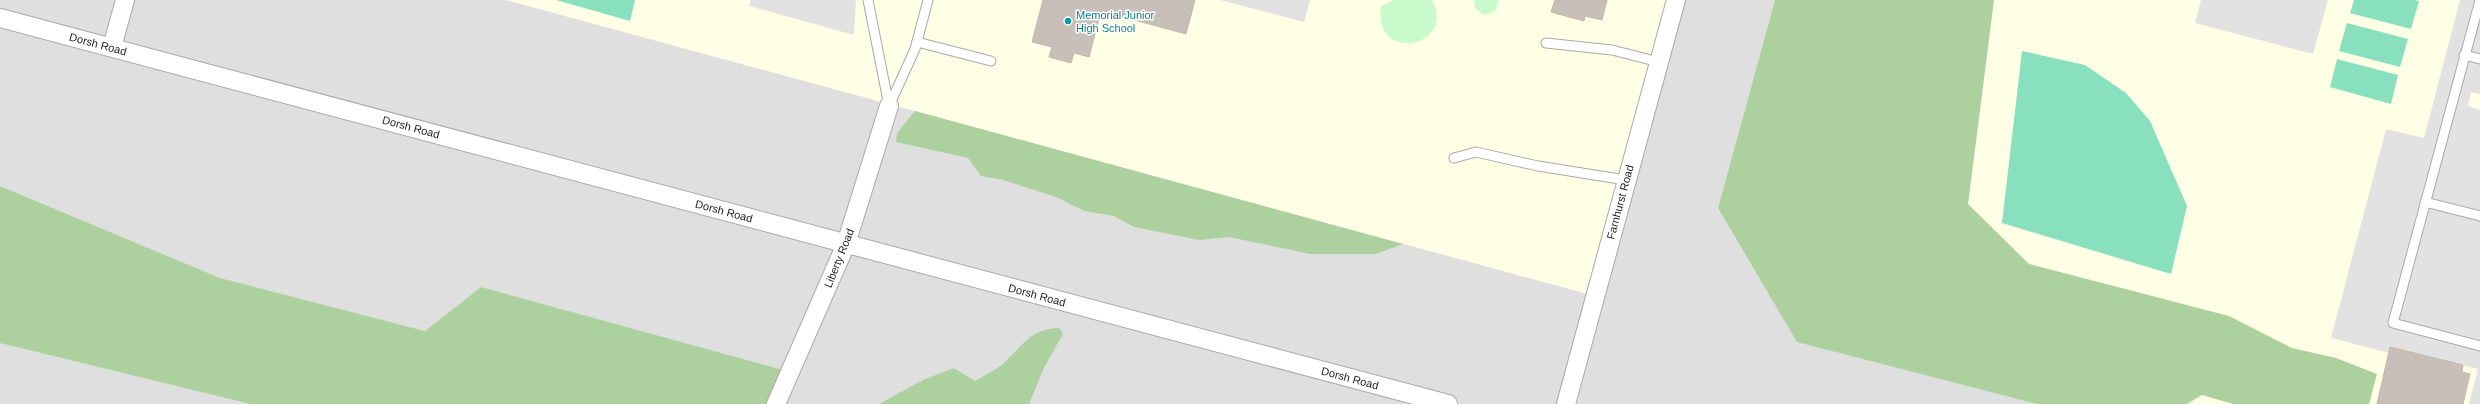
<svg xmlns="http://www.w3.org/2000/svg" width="2480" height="404" font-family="Arial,sans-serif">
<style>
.residential{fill:#e0dfdf}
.education{fill:#ffffe5}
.forest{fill:#add19e}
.park{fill:#c8facc}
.pitch{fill:#88e0be}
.parking{fill:#e2e2e2}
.building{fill:#c7bfb8;stroke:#c4b6ab}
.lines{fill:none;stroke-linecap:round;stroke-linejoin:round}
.lane-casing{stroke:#a9a9a9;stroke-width:11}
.street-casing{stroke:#a9a9a9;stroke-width:20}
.lane{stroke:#fff;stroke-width:9}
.street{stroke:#fff;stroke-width:18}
.culture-dot{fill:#0f9aa8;stroke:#fff;stroke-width:1.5}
.labels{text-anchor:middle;stroke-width:3;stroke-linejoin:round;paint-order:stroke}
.culture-label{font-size:11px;fill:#0d838f;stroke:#fff;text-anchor:start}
.street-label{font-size:11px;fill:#222;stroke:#fff}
</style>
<rect width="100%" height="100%" fill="#f2efe9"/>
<g class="residential">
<path d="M0,0H1775L1718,208L1797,341L2037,404H776L481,287L425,331L220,278L0,186Z"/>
<path d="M0,343L250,404H0Z"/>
</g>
<g class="education">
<path d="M506,0H1676L1595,296Z"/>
<path d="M1994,0H2480V404H2119L2147,295L2029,264L1968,204Z"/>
</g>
<g class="forest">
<path d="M1775,0H1994L1968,204L2029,264L2229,316L2292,348L2336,358L2377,374L2369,404H2233L2202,395L2187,404H2037L1797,342L1718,208Z"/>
<path d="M915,111L1403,244L1376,254H1310L1229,237L1199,240L1134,227L1114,216L1084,211L1056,197L1003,180L981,176L968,158L896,142L897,133Z"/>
<path d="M0,186L220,278L425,331L481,287L790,372L776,404H250L0,343Z"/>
<path d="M1059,328L1063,334L1044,368L1029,404H879L925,379L954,368L975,381C983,376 992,372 999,367C1021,350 1027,329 1059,328Z"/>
</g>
<g class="park">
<path d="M1394,0H1432C1457,47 1373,65 1381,6Z"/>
<path d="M1474,0H1499L1495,11L1484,15L1475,8Z"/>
</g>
<g class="pitch">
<path d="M556,0H635L630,21Z"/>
<path d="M2354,0H2414L2419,1L2411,29L2350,13Z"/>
<path d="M2347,23L2408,39L2400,67L2339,51Z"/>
<path d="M2022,51L2085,65L2126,93L2150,121L2187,206L2171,274L2002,223Z"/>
<path d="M2337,59L2398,75L2391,104L2330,87Z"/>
</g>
<g class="parking">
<path d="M751,0H856L854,35L749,6Z"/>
<path d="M1220,0H1310L1304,22Z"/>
<path d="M2201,0H2328L2313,54L2195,23Z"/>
<path d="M2460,0H2480V94L2471,92L2468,106L2480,110V404H2469L2478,369L2391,347L2389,353L2331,338L2386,129L2424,138Z"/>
</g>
<g class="building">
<path d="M1043,0H1195L1186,34L1101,11L1089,57L1074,53L1071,63L1049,57L1052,47L1032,42Z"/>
<path d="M1555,0H1607L1602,20L1585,16L1584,21L1551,12Z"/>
<path d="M2390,347L2463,365L2462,372L2470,374L2463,404H2377Z"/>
</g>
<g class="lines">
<g class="lane-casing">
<g id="lane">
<path d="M868,0L889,106"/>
<path d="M2480,0L2393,323L2480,346"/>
<path d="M917,42L991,61"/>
<path d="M1546,43L1612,50L1659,62"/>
<path d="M2464,55L2480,59"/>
<path d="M889,106L915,49L928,0"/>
<path d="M1454,158L1476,152L1538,166L1626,180"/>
<path d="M2425,202L2480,216"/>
</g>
</g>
<g class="street-casing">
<g id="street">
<path d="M0,18L1448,404"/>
<path d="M112,47L125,0"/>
<path d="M776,404L846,244L889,106"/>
<path d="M1566,404L1676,0"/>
</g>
</g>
<use href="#lane" class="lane"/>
<use href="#street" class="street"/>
</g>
<circle class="culture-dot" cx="1068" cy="21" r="4"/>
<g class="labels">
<g class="culture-label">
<text x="1076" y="19">Memorial Junior<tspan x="1076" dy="13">High School</tspan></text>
</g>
<g class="street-label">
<text transform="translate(98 44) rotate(15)" y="4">Dorsh Road</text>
<text transform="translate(411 127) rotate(15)" y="4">Dorsh Road</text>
<text transform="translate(1620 202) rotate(-75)" y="4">Farnhurst Road</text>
<text transform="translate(724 211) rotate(15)" y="4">Dorsh Road</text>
<text transform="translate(839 258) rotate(-68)" y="4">Liberty Road</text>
<text transform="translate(1037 295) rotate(15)" y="4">Dorsh Road</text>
<text transform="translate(1350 378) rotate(15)" y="4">Dorsh Road</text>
</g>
</g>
</svg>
